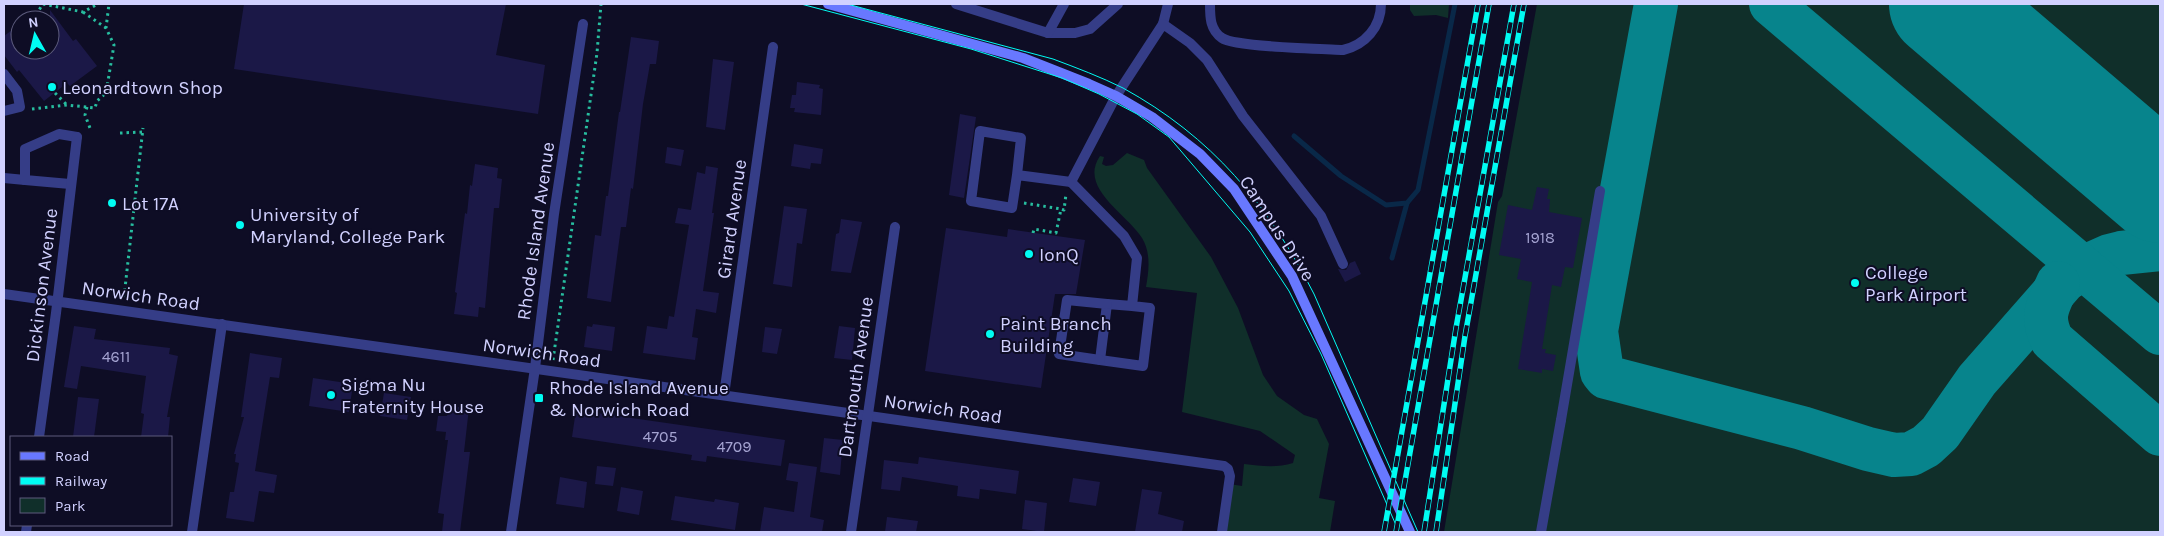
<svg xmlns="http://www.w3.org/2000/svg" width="2164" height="536" font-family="Karla,sans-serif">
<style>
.green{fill:#102f2a}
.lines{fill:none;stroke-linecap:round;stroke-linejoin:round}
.stream{stroke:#092848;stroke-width:5}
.taxiway{stroke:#07848c;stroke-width:44}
.runway{stroke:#07848c;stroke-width:110}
.building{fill:#1b1847}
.path{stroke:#27bd9f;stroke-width:3;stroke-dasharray:2.5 4;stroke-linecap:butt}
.service{stroke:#353d87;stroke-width:10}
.minor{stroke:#353d87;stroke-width:10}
.secondary{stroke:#6878ff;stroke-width:10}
.tram{stroke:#00fcf3;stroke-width:1}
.rail-casing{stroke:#00fcf3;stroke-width:5.5}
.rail{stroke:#0e0d25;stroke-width:4;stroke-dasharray:11;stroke-linecap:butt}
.poi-dot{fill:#00fcf3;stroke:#0e0d25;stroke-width:2}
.labels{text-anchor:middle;stroke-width:4;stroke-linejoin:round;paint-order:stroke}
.number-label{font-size:16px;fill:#a4a3d1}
.poi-label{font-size:19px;fill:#d1d1ff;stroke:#0e0d25;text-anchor:start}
.street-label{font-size:19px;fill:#d1d1ff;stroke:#0e0d25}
</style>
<rect width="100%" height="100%" fill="#0e0d25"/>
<g class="green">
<path d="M1410,4H1449L1448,18L1436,15L1414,16L1410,10Z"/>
<path d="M1537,4H2160V532H1444L1498,202L1502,196Z"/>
<path d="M1127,153L1144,160L1147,168L1211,257L1238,308L1263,375L1277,396L1304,415L1317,419L1329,444L1319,498L1335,501L1330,532H1222L1229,484L1242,486L1244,464C1261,466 1277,468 1293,463L1295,455L1260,431L1182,412L1197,293L1146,287C1149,270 1151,253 1142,238C1127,214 1078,188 1100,156L1104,157L1102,164L1106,166L1113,165Z"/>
</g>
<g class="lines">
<g class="stream">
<path d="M1294,136L1341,176L1386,205L1407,203L1418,190L1455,4"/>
<path d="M1392,258L1407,203"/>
</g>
<g class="taxiway">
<path d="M1656,4L1596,331L1602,372L1606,377L1802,428L1868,449L1894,455L1911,454L1926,446L1940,433L1977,380L2064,281L2082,268L2109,256L2121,253L2160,249"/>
<path d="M1771,4L2160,333"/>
<path d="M2058,283C2048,306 2040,315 2052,340L2160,434"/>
</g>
<path class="runway" d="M1944,4L2160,188"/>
</g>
<g class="building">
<path d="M244,4H506L496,55L545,65L538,114L234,69Z"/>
<path d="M50,10L73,41L76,39L97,66L70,86L67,83L44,101L19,70L17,72L4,55V36L20,24V50H50Z"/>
<path d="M631,37L659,41L656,64H650L643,104L633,189L631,188L626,227H621L611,302L587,298L595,235L601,236L606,196H608L619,112H620Z"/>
<path d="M713,59L734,62L725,130L706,127Z"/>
<path d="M797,82L820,85L819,88L823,89L821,115L794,112L795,108H790L792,95H796Z"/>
<path d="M960,114L976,117L964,198L949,195Z"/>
<path d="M794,144L823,149L821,164L811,163L810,169L791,166Z"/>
<path d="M667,147L684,150L681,166L665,163Z"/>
<path d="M475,164L498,168L497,178L502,179L499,208H494L485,308L479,307L478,317L454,314L457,293L455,292L465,213L467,214L470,185L472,186Z"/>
<path d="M706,166L718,168L712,213H714L703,291L719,293L716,313L696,309L692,337L698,338L695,360L643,353L647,326L667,329L669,316L674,317L689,225L675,223L678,208L691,210L697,172L705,174Z"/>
<path d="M1537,187L1549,189L1547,199H1550L1549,212L1582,218L1573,268L1565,267L1561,287L1552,285L1542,349H1546L1545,353L1556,355L1553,371L1542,369V373L1518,369L1532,282L1517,279L1521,259L1499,255L1508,205L1532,210Z"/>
<path d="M784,206L807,209L802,244L797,243L792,287L773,284Z"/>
<path d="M841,219L862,222L851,273L831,271L836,234L839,233Z"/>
<path d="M946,228L1007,237L1008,229L1085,240L1076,294H1055L1041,388L925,371Z"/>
<path d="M1355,261L1361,274L1345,282L1338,269L1346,270L1350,263Z"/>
<path d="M593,324L615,327L612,351L584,347L587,326L592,327Z"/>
<path d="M74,326L96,329L94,339L170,348L169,354L178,356L167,417H170L168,437H141L144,414L141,413L146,376L81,366L77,389L64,387Z"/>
<path d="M839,326L855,328L852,360L834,358Z"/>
<path d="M765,327L782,329L777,354L762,352Z"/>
<path d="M250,353L282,358L279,378L270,377L255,471L277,475L274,493L259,491L254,522L226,518L230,492H234L239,463L235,462L236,454H234L244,417H241Z"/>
<path d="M313,378L353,384L349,412L309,406Z"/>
<path d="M384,393L411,397L407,420L380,416Z"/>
<path d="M78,397L99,399L94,437H73Z"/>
<path d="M449,406L469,408L464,452H470L460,532H442L444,514L438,513L448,440H445L446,432L436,431L438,416H447Z"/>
<path d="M576,410L785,440L781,466L707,456L706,462L691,460L692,455L572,437Z"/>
<path d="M824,438L843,440L840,475L820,472Z"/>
<path d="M919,457L1019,471L1016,494L980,489L979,499L957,496L958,486L902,477L900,491L881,489L884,460L918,464Z"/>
<path d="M789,463L817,467L810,517L824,520L822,532H760L764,507L794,512L798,482L786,480Z"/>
<path d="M597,466L616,468L613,486L595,484Z"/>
<path d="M560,477L587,482L584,508L556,504Z"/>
<path d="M1073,478L1100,482L1096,506L1069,502Z"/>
<path d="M621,487L643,491L639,515L617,511Z"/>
<path d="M1142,489L1162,492L1158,514L1184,521L1182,532H1135Z"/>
<path d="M675,496L714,502L715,499L739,503L735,530L671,520Z"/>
<path d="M1025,500L1047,503L1044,532L1022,529Z"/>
<path d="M887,517L918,521L916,532H885Z"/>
</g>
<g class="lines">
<g class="path">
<path d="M43,4L83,12L98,4"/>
<path d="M83,12L106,28"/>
<path d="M32,20L43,4"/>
<path d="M55,93L67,105"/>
<path d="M87,107L85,115L90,128"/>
<path d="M32,109L67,105L95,108L97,101L106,93L114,45L106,28L109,4"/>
<path d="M120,133L143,132"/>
<path d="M1024,203L1061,209"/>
<path d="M1033,233L1034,229L1056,233L1061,209L1064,210L1066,194"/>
<path d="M124,297L143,128"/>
<path d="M553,360L597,53L601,4"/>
</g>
<g class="service">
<path d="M956,4L1048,33H1075L1090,29L1118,4"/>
<path d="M1210,4C1210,17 1210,30 1222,38C1235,47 1322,49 1343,50C1365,45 1381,27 1381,4"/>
<path d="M1163,24L1168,4"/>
<path d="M1048,33L1064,4"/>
<path d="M4,74L17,91L20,107L4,111"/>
<path d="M1017,175L1012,208L971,201L980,131L1021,138L1017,175L1071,182"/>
<path d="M4,178L25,180"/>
<path d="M70,184L25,180V149L59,134L77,137"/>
<path d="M1132,306L1150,308L1143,366L1100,360L1107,304L1132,306L1137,258L1124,236L1071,182L1116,96L1163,24L1190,43L1207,60L1243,116L1321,216L1343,264"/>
<path d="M1100,360L1059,354L1067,300L1107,304"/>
<path d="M1561,420L1600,191"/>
</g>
<g class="minor">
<path d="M4,294L1224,466L1228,469L1230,476L1222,532"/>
<path d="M724,395L773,47"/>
<path d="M39,437L56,313L77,137"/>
<path d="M26,532L27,525"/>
<path d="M192,532L222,324"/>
<path d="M511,532L535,368L554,214L583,24"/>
<path d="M851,532L895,227"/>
<path d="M1541,532L1561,420"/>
</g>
<path class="secondary" d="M828,4L1023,58L1089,84L1116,96L1152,117L1200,154L1234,189L1292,276L1410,532"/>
<g class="tram">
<path d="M801,4L971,49L1062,78L1099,94L1137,114L1169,137L1250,232L1289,291L1321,354L1399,532"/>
<path d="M847,4L1053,59C1077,68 1101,77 1123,88C1212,137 1268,204 1314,294L1418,532"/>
</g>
<g class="rail-casing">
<g id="rail">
<path d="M1384,532L1478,4"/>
<path d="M1396,532L1489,4"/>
<path d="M1424,532L1456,328L1514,4"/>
<path d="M1436,532L1465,336L1524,4"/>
</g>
</g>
<use href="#rail" class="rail"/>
</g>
<g class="poi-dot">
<circle cx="52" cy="87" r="5"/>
<circle cx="112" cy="203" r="5"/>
<circle cx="240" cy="225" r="5"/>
<circle cx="1029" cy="254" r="5"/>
<circle cx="1855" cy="283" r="5"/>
<circle cx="990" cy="334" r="5"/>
<circle cx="331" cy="395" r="5"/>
<rect x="534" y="393" width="10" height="10" rx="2.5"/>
</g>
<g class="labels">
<g class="number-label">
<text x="1540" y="243">1918</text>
<text x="116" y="362">4611</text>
<text x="660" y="442">4705</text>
<text x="734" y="452">4709</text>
</g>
<g class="poi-label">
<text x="62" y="94">Leonardtown Shop</text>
<text x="122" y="210">Lot 17A</text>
<text x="250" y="221">University of<tspan x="250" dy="22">Maryland, College Park</tspan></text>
<text x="1039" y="261">IonQ</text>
<text x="1865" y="279">College<tspan x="1865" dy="22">Park Airport</tspan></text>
<text x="1000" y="330">Paint Branch<tspan x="1000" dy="22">Building</tspan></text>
<text x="341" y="391">Sigma Nu<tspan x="341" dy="22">Fraternity House</tspan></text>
<text x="549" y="394">Rhode Island Avenue<tspan x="549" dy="22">&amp; Norwich Road</tspan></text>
</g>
<g class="street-label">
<text transform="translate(731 219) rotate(-82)" y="7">Girard Avenue</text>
<text transform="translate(1278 228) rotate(57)" y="7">Campus Drive</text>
<text transform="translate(535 231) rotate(-82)" y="7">Rhode Island Avenue</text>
<text transform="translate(41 285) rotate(-83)" y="7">Dickinson Avenue</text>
<text transform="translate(141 295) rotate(8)" y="7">Norwich Road</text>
<text transform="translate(542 352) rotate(8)" y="7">Norwich Road</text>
<text transform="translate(855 377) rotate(-82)" y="7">Dartmouth Avenue</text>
<text transform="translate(943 408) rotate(8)" y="7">Norwich Road</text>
</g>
</g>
<rect width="2164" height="536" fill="none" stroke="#d1d1ff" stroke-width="10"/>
<rect x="10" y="436" width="162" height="90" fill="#0e0d25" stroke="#5c5b7c"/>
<rect x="20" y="452" width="25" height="8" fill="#6878ff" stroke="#5c5b7c"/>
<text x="55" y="461" font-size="15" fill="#d1d1ff">Road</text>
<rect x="20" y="477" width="25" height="8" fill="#00fcf3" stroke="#5c5b7c"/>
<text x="55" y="486" font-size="15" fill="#d1d1ff">Railway</text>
<rect x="20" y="498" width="25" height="15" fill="#102f2a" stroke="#5c5b7c"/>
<text x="55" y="511" font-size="15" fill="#d1d1ff">Park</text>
<g transform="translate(35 35) rotate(352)"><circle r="24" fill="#0e0d25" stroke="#5c5b7c"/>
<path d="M0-4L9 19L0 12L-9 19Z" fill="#00fcf3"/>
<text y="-8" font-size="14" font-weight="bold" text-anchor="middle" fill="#d1d1ff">N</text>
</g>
</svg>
